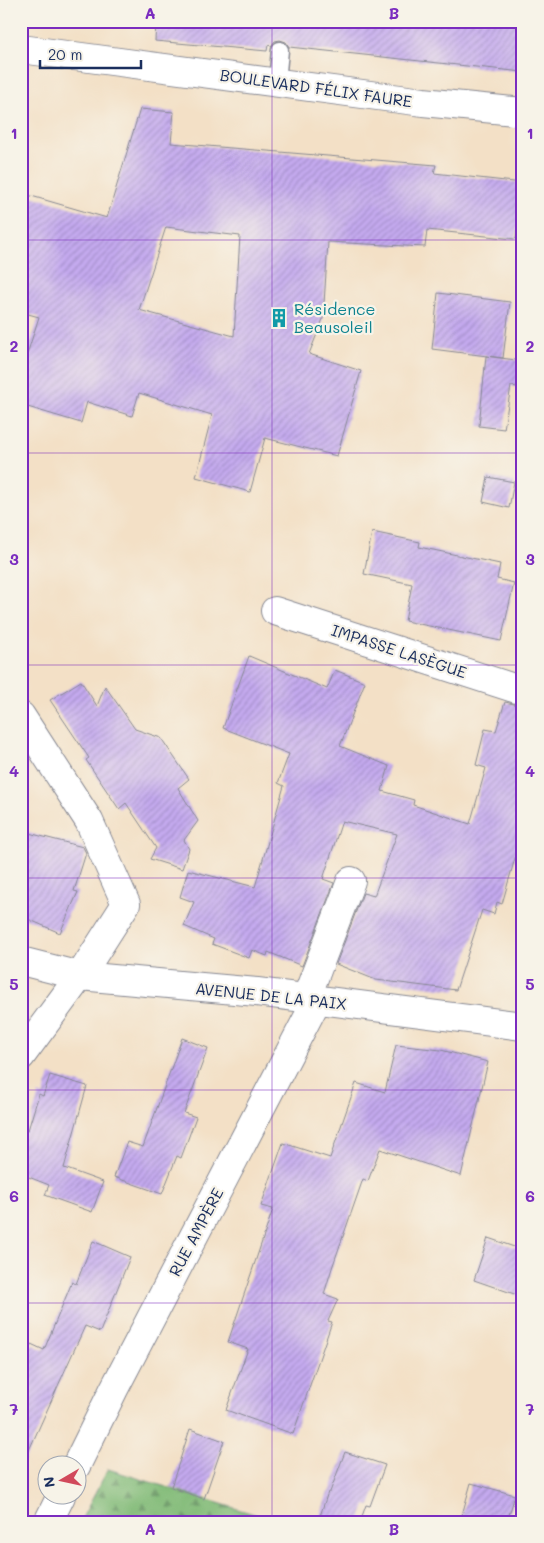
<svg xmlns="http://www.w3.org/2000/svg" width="544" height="1543" font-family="Mali,sans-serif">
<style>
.forest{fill:url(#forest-firs);stroke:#4e756b}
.building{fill:url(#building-hatch);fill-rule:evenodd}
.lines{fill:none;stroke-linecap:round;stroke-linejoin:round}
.lane-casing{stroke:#878892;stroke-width:19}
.street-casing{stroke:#878892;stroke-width:30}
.lane{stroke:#fff;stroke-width:16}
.street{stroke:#fff;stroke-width:28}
.grid{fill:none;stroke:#7b2cbf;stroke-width:1;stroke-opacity:0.55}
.labels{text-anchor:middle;stroke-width:4.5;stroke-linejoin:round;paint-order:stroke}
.street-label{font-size:16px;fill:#1b2f5e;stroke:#f7f3e8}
.culture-label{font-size:16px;fill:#0d838f;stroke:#f7f3e8;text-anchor:start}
.neatline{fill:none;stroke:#7b2cbf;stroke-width:2}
.grid-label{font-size:16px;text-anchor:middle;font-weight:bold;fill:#7b2cbf}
</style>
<defs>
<pattern id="forest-firs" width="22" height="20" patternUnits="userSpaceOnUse" patternTransform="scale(1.25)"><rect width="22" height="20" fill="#82bb78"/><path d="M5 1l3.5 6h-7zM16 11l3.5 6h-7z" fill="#6a9866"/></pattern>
<pattern id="building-hatch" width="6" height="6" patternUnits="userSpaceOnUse" patternTransform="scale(1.25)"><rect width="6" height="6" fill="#c5aaef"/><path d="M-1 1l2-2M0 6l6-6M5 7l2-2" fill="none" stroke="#9f8bc5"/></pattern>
</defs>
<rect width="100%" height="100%" fill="#f7f3e8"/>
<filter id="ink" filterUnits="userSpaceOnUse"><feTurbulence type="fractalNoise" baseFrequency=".02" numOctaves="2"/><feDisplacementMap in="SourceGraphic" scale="10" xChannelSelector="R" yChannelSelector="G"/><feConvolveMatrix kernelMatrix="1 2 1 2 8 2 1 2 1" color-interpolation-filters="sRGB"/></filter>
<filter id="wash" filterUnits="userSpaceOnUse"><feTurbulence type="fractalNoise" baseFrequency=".0096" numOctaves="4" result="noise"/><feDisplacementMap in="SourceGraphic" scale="20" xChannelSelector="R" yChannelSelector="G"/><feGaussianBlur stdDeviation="1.12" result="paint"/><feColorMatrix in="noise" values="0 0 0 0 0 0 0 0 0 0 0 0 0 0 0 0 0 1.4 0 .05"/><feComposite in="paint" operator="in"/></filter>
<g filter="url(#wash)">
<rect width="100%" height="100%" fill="#f3e0c6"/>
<path class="forest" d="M108,1469L270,1519L279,1522H80Z"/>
<g id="blocks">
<g class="building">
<path d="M156,21H523V72L289,47L286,42L280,40L275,41L271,46L268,45L267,51L155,41Z"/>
<path d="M140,109L174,112L171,143L436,165L434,173L523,183L516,239L427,230L425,247L328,242L323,319L309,354L361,371L337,456L265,438L250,492L196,477L212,415L139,393L132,416L87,402L81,423L21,405V373L39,317L21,312V193L107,218ZM166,227L240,236L234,336L139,310Z"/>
<path d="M438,293L510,302L503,358L432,349Z"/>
<path d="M486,356L523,361V388L511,386L504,429L479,426Z"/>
<path d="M488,477L514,482L509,508L483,502Z"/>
<path d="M372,532L420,542L419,547L500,564L497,579L514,583L501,641L405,621L412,584L364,574Z"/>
<path d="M249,656L327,689L335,670L365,682L340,746L389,766L382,791L414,800L413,805L470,824L486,768L476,765L485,729L496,731L505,702L523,706V830L502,904L497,902L494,914L482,910L456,990L376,980L336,964L363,893L374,896L397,834L342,821L323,879L334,883L302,966L268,952L267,956L252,950L249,958L212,944L214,939L184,926L194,902L180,897L188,870L255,887L284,786L278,783L289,754L223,728Z"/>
<path d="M81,681L97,706L105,686L135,729L161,738L189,779L178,788L198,821L184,840L189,849L182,869L150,859L156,848L126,803L119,809L86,760L89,758L50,700Z"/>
<path d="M21,831L83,847L86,853L74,891L78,892L60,933L21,916Z"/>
<path d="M182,1038L208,1048L184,1113L196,1117L181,1158L177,1156L162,1194L114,1177L127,1142L143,1147Z"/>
<path d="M396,1045L441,1050L488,1062L461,1176L380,1149L368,1181L363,1179L332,1268L324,1294L338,1299L328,1321L332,1322L293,1434L226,1410L248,1349L228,1342L273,1209L261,1206L283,1143L330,1158L356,1083L385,1092Z"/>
<path d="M50,1075L87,1086L64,1168L103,1182L92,1212L45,1195L49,1185L21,1174V1127L28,1130L39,1094L43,1096Z"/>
<path d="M488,1238L523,1250V1297L474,1280Z"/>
<path d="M93,1241L130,1257L100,1332L85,1326L21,1468V1368L31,1344L44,1350L72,1282L76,1284Z"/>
<path d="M190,1429L224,1441L204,1499L171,1487Z"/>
<path d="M345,1452L385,1465L370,1506L366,1505L360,1522H318L328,1492H330Z"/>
<path d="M471,1483L515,1495L507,1522H460Z"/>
</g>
</g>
</g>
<g filter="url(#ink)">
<use href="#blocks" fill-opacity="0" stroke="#878892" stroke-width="1"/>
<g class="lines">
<g class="lane-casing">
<path id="lane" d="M277,82L280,50"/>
</g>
<g class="street-casing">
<g id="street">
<path d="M21,49L423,102L523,112"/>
<path d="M275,611L523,691"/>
<path d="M21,716L89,821L126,904L80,976L21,1056"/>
<path d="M21,961L80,976L257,992L523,1026"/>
<path d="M306,999L351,881"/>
<path d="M76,1466L114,1389L317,1000"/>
<path d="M48,1522L61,1496"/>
</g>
</g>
<use href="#lane" class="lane"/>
<use href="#street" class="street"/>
</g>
</g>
<path class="grid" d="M272,21V1522M21,240H523M21,453H523M21,665H523M21,878H523M21,1090H523M21,1303H523"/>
<defs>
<g id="building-bare" transform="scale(1.5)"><path d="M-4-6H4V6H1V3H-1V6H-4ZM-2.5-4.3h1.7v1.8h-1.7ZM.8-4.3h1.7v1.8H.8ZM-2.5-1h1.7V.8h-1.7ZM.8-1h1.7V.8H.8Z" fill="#0f9aa8" stroke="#f7f3e8" stroke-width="2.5" paint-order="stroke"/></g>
</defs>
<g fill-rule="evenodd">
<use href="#building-bare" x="279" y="318"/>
</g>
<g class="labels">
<g class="street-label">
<text transform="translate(316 88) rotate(8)" y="6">BOULEVARD FÉLIX FAURE</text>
<text transform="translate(399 651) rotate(18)" y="6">IMPASSE LASÈGUE</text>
<text transform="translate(271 996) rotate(6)" y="6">AVENUE DE LA PAIX</text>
<text transform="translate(196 1232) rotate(-62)" y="6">RUE AMPÈRE</text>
</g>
<g class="culture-label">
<text x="294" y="315">Résidence<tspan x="294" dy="18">Beausoleil</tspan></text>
</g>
</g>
<rect width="544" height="1543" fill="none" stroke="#f7f3e8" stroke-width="55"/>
<g transform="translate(62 1480) rotate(261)"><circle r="24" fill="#f7f3e8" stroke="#9fa5b1"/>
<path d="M0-4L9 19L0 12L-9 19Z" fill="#d1495b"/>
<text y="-8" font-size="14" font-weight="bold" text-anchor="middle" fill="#1b2f5e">N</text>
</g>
<path d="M40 60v8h101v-8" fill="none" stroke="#1b2f5e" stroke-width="2.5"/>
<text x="48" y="60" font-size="15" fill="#1b2f5e" stroke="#f7f3e8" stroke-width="4" paint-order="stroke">20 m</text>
<rect x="28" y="28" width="488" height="1488" class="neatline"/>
<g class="grid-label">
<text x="150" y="19">A</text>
<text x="394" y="19">B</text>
<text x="14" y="139">1</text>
<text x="530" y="139">1</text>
<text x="14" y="352">2</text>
<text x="530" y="352">2</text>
<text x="14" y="565">3</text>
<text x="530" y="565">3</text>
<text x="14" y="777">4</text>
<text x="530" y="777">4</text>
<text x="14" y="990">5</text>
<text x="530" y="990">5</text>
<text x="14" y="1202">6</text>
<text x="530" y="1202">6</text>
<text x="14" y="1415">7</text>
<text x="530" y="1415">7</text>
<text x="150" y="1535">A</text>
<text x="394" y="1535">B</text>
</g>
</svg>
